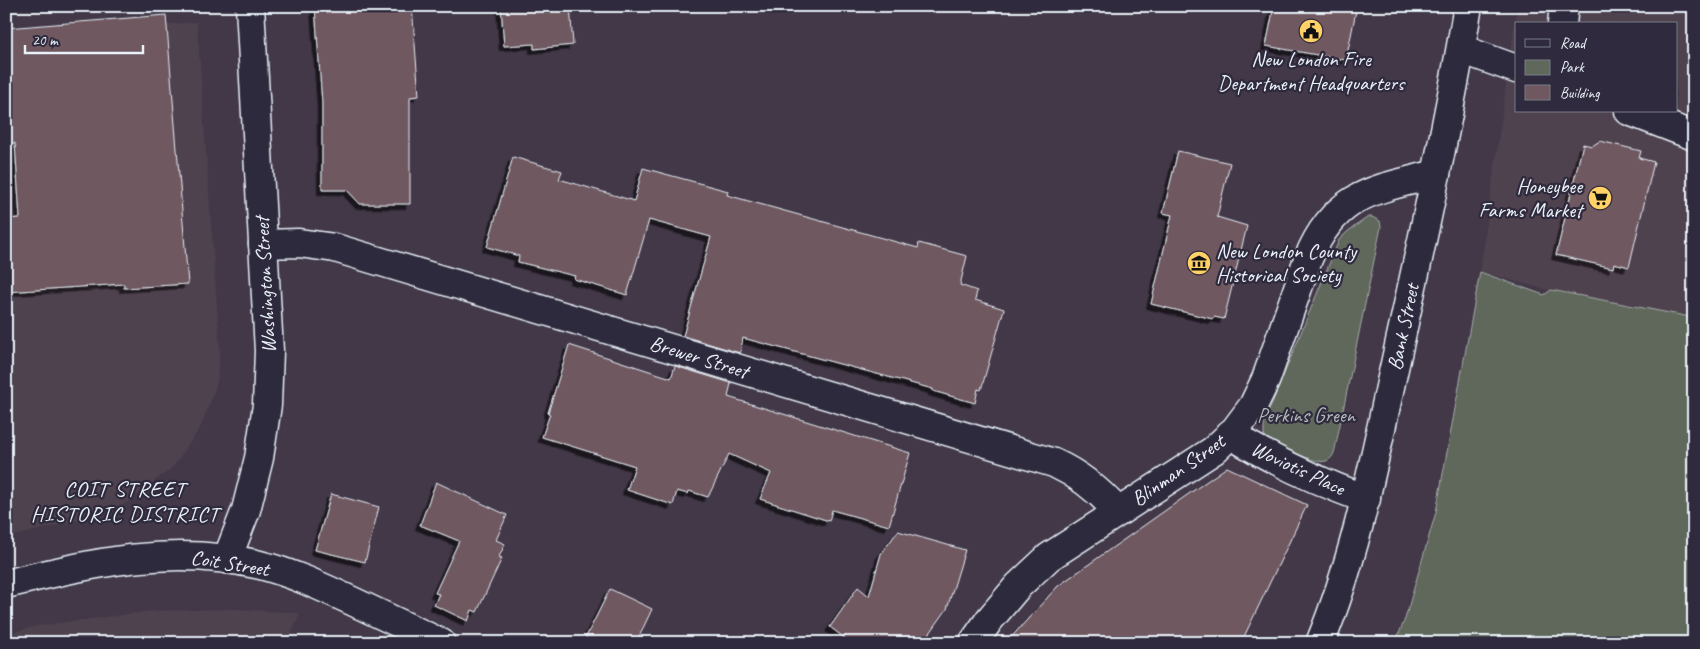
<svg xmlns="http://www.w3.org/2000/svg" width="1700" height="649" font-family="Caveat,sans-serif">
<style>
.built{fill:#50424f;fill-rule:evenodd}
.green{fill:#60685c;stroke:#a4acaa}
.building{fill:#6f5860;stroke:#e8f1f8;filter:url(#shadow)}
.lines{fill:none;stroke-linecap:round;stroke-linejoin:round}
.minor-casing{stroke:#e8f1f8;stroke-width:31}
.major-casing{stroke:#e8f1f8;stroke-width:31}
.minor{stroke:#2f2a3d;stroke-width:28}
.major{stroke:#2f2a3d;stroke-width:28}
.labels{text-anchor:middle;stroke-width:4.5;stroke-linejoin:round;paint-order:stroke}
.poi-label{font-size:21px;fill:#e8f1f8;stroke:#2f2a3d}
.street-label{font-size:21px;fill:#e8f1f8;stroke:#2f2a3d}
.park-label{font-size:21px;fill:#b2baba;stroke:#2f2a3d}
.neighbourhood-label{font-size:22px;letter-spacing:1px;fill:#e8f1f8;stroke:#2f2a3d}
</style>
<defs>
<filter id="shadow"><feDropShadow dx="-4.5" dy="4.5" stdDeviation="0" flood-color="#0009"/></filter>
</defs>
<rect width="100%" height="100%" fill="#423848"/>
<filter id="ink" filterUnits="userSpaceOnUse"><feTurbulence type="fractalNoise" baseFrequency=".02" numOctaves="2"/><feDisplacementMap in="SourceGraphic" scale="10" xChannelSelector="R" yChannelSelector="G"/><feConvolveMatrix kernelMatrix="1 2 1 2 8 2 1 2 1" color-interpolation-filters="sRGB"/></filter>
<g filter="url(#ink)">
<g class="built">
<path d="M1517,6H1694V329L1480,272ZM1516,24H1676V111H1516Z"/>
<path d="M197,22L220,350L217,383L206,413L201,426L174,466L125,504L96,516L6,538V37Z"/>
<path d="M234,609L300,613L288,643H6V634L37,626L152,611Z"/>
</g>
<g class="green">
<path d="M1368,217H1372L1380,221L1381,227L1335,449C1334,454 1332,459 1326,461C1315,465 1280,445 1269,440L1264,435V423L1339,240L1347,232Z"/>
<path d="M1480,272L1544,295L1551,290L1690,317L1694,307V643H1395L1405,619L1436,512Z"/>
</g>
<g class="building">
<path d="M315,6H412L419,96L410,97V204H360L347,190H322V103Z"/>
<path d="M501,6H570L573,45L534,49V44L504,46Z"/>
<path d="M1274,6H1357L1346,60L1266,46Z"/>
<path d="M166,15L188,284L124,288V284L6,292V219L20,218L15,143L6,144V28Z"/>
<path d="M1600,141L1641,151L1639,158L1654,162L1629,267L1614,263L1613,268L1556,255L1583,144L1592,146Z"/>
<path d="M1178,151L1230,163L1217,217L1247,226L1224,319L1214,317L1213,319L1151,304L1172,215L1163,213Z"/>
<path d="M513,157L562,171L559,179L634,201L643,168L728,191L727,195L918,248L919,243L967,256L960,285L977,291L975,300L1004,309L981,390L978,389L975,403L933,391V389L743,338L740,353L683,336L711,237L649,220L627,295L574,279L575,276L518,262L519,256L487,247Z"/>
<path d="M569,345L671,378L675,366L731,383L728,397L910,453L889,526L832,510L829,521L760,499L771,473L729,454L708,497L689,491L688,494L677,491L673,505L627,490L635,466L542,437L550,414L548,413Z"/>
<path d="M1227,467L1307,505L1241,643H1006L1058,586Z"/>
<path d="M436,482L507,515L496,540L505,544L499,557L502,558L477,612L472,610L468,621L434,605L439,594L435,593L459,541L420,525Z"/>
<path d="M331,494L379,507L365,562L315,550Z"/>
<path d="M898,531L965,550L947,609L923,643H851L830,627L858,587L869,596L881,554Z"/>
<path d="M610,589L652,609L636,643H583Z"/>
</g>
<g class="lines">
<g class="minor-casing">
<g id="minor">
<path d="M1562,24L1564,6"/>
<path d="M1461,49L1516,69"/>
<path d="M1629,111L1694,136"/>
<path d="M263,244L299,243L335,248L1054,463C1080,475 1099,490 1118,512"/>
<path d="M1230,434C1273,461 1319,482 1366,499"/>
<path d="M227,559L246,510L259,458L267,405L269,351L250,6"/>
<path d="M6,584C92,563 172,544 260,565C292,573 322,587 352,601C382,615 411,629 441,643"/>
<path d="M973,643L990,619L1018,586L1049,557L1214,450L1235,430L1253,406L1266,379L1308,259C1335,193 1374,190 1436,174"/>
</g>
</g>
<g class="major-casing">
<path id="major" d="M1320,643C1356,556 1373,465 1393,373C1420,251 1447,129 1468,6"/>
</g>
<use href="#minor" class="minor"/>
<use href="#major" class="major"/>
</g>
</g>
<defs>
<g id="civic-disc" transform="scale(1.25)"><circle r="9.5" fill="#ffd166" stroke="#2f2a3d"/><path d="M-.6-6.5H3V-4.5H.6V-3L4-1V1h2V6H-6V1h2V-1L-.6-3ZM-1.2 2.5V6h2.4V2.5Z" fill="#111"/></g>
<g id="supermarket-disc" transform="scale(1.25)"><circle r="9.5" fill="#ffd166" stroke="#2f2a3d"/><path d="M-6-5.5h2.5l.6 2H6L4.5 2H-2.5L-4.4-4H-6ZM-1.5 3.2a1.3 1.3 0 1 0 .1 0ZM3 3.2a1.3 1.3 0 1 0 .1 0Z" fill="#111"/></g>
<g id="museum-disc" transform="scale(1.25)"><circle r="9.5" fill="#ffd166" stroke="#2f2a3d"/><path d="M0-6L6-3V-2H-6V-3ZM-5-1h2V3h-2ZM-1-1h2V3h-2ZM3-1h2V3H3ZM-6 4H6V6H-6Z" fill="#111"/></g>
</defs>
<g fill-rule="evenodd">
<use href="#civic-disc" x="1311" y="31"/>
<use href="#supermarket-disc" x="1600" y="198"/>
<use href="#museum-disc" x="1199" y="263"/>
</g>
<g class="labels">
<g class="poi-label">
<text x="1311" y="66">New London Fire<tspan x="1311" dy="24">Department Headquarters</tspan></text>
<text x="1582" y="193" text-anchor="end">Honeybee<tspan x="1582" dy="24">Farms Market</tspan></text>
<text x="1216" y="258" text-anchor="start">New London County<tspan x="1216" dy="24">Historical Society</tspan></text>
</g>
<g class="street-label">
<text transform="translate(265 285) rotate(-93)" y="7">Washington Street</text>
<text transform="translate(1403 327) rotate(-78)" y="7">Bank Street</text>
<text transform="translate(699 357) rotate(17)" y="7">Brewer Street</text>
<text transform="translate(1298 468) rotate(25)" y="7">Woviotis Place</text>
<text transform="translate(1178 470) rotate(-35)" y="7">Blinman Street</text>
<text transform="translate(230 563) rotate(9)" y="7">Coit Street</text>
</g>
<g class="park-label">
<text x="1306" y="422">Perkins Green</text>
</g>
<g class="neighbourhood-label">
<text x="125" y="496">COIT STREET<tspan x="125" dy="25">HISTORIC DISTRICT</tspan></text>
</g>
</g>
<rect width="1700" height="649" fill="none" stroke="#2f2a3d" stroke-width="25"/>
<rect x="12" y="12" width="1675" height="624" fill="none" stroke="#e8f1f8" stroke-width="2" filter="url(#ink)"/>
<rect x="1515" y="22" width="162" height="90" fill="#2f2a3d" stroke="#797a88"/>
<rect x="1525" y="39" width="25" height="8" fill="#2f2a3d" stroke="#797a88"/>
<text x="1560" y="48" font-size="15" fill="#e8f1f8">Road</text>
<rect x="1525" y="60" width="25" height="15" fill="#60685c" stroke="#797a88"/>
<text x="1560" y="72" font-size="15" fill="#e8f1f8">Park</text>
<rect x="1525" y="85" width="25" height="15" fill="#6f5860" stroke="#797a88"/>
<text x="1560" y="98" font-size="15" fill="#e8f1f8">Building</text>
<path d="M25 45v8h118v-8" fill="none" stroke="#e8f1f8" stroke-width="2.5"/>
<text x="32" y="45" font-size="15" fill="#e8f1f8" stroke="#2f2a3d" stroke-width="4" paint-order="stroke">20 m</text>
</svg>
